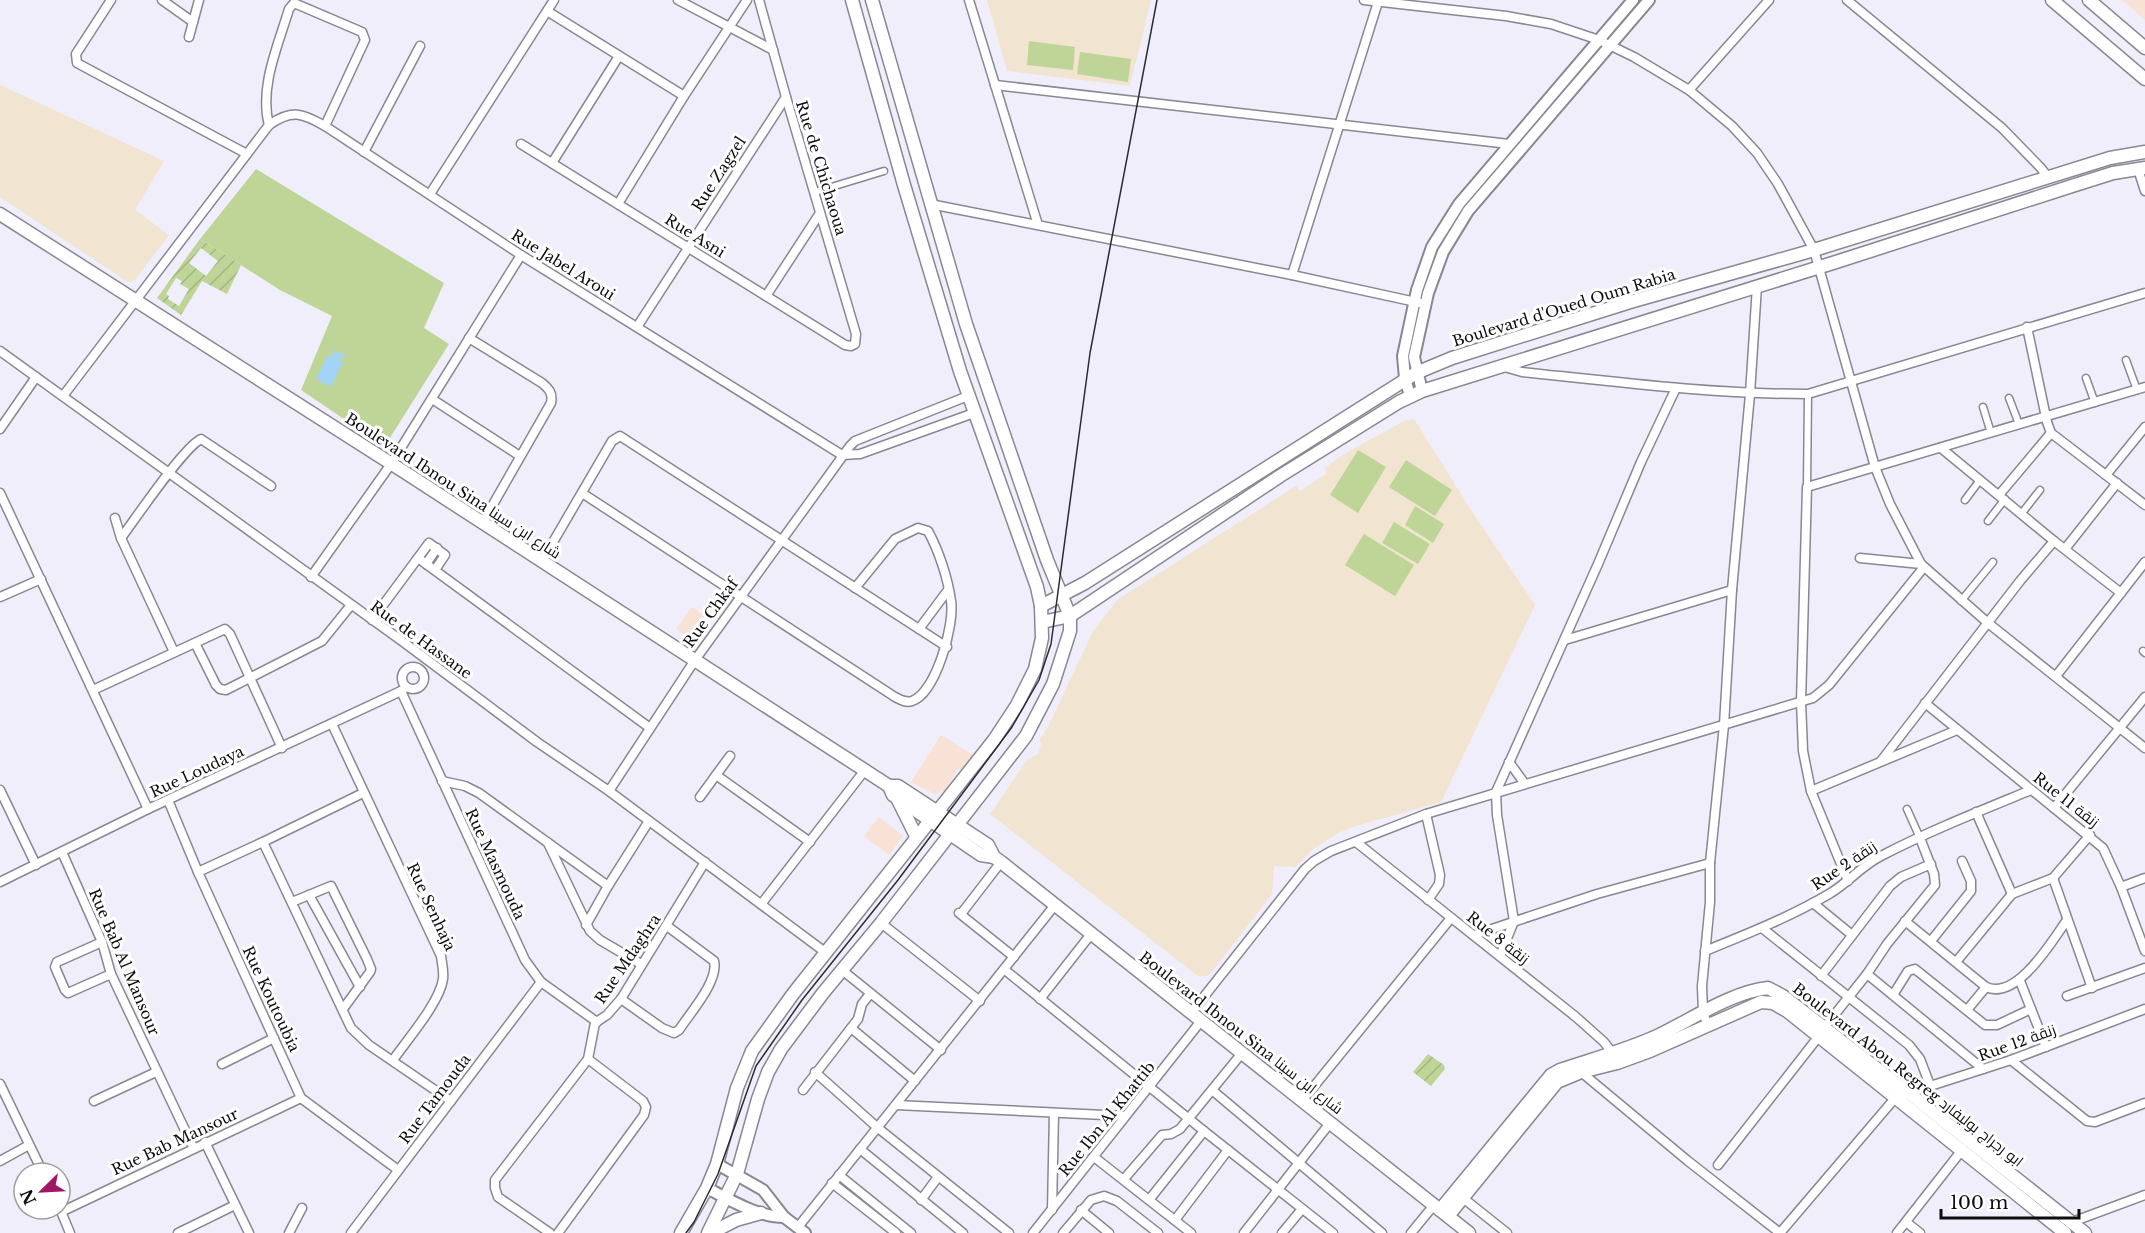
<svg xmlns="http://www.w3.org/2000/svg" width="2145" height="1233" font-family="'Libre Baskerville',Cairo,serif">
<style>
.commercial{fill:#f8e1d5}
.education{fill:#f1e4d0}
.park{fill:#bfd597}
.garden{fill:url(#garden-furrows);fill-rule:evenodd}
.water{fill:#a0d3f7}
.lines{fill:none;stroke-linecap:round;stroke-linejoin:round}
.pedestrian-casing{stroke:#888792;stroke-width:9}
.minor-casing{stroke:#888792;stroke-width:11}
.tertiary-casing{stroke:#888792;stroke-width:14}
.secondary-casing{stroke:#888792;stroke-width:15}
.pedestrian{stroke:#fff;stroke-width:6}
.minor{stroke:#fff;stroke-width:8}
.tertiary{stroke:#fff;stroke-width:10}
.secondary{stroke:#fff;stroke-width:12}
.tram{stroke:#2c2c30;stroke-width:1.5}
.labels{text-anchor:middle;stroke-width:6;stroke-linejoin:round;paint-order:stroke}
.street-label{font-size:15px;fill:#0d0d10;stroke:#fff}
</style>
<defs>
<pattern id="garden-furrows" width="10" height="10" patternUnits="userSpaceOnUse" patternTransform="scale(1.5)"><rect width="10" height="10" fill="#bfd597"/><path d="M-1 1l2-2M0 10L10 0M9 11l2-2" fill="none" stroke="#a3b681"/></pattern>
</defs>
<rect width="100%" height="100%" fill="#efeefa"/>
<g class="commercial">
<path d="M2122,0H2145V20Z"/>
<path d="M692,607L707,617L694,637L688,638L676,629Z"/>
<path d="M941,735L976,757L964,772L959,768L945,790L935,794L911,782Z"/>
<path d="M879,817L903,836L889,855L864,836Z"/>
</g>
<g class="education">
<path d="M987,0H1151L1130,86L1007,71Z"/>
<path d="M0,85L164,161L135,210L169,235L134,281L128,282L0,197Z"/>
<path d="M1414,419L1469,507L1535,605L1441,802L1356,826L1338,833L1313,849L1296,867L1274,866L1272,894L1211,973L1207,976H1198L990,814L1028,759L1038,754L1041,745L1040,739L1049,725L1092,633L1117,600L1296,486L1300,491L1326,474L1325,468L1344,454L1404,421Z"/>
</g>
<g class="park">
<path d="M1029,41L1075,47L1073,70L1027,65Z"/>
<path d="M1080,52L1131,59L1128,82L1077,74Z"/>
<path d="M256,169L444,283L424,328L449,344L388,441L381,444L301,390L332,316L280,290L200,239Z"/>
<path d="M1358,450L1386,467L1358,513L1330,495Z"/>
<path d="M1406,460L1452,490L1435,516L1389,487Z"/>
<path d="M1415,506L1444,524L1433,543L1405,525Z"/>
<path d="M1394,522L1430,544L1418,564L1382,543Z"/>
<path d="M1364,534L1414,565L1395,596L1345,565Z"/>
</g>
<g class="garden">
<path d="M200,239L241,265L227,294L202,281L181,315L157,298ZM201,248L218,261L206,276L189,263ZM176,278L182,281L180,284L189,289L179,306L168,299L169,296L166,294Z"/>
<path d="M1428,1054L1444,1065L1445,1069L1431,1086L1413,1072Z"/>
</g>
<path class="water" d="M334,350L346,356L344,359L337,357V359L343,362L331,387L316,379L328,355L334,357L335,355L332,353Z"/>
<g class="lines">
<g class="pedestrian-casing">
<g id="pedestrian">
<path d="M815,192L884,171"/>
<path d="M2126,360L2137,390"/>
<path d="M2086,378L2095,403"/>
<path d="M2009,398L2019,424"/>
<path d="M1983,407L1991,433"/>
<path d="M1807,487L1808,394"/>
<path d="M1965,500L1980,480"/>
<path d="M2022,513L2040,490"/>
<path d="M1988,521L2005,499"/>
<path d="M1961,601L1993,562"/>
<path d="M2143,651L2145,653"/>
<path d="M1907,809L1920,838"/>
</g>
</g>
<g class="minor-casing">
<g id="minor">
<path d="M111,0L76,54L77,63L247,154"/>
<path d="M162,0L193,22"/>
<path d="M678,0L773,50"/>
<path d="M969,0L1038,225"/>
<path d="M1364,0L1506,16L1551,24L1599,40L1634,57L1689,90L1732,126L1757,153L1778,184L1814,250L1875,467L1890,504L1921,564L1988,623L2145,748"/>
<path d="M1847,0L2002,128L2040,167L2048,177"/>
<path d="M547,11L684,96"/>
<path d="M189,37L199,0"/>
<path d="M995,85L1509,144"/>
<path d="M1689,90L1769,0"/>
<path d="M269,125C259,87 278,46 289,9L294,3L362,32L365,40L325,126"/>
<path d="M521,144L845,345L851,346L855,344L856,334L786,97L759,0"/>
<path d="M364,152L420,46"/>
<path d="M552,163L619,56"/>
<path d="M2138,169L2145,191"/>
<path d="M430,194L554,0"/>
<path d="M618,204L684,96L747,0"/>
<path d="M930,204L1292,275L1425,304"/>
<path d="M1292,275L1378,2"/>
<path d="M766,296L820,213"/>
<path d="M637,327L786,97"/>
<path d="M2027,327L2047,422L2051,433L2145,505"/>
<path d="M469,338L542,383C549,389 553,393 551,403L483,522"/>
<path d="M0,351L402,641L537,742L609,791L825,952"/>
<path d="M1501,366L1522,372C1617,382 1712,394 1808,394L2145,293"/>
<path d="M63,396L269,125C292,109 302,113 325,126L521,255L842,455"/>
<path d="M432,399L520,456"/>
<path d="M0,429L36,377"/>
<path d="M1941,448L2054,541L2121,593"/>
<path d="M842,455L860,454L974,413"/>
<path d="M2106,475L2145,427"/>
<path d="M0,493L148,809"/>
<path d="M582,493L895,697C901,700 906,703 912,701C936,693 955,624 951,601C948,579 939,551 928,531L918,528L895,539L855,588"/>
<path d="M1999,495L2051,433"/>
<path d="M115,518L121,538L174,652"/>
<path d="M121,538C136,518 183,448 201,439L271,486"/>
<path d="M2065,549L2117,483"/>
<path d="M418,558L650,728"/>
<path d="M1860,558L1921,564"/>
<path d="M542,561L612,441L620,436L947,647"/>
<path d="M426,564L437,548"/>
<path d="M311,577L391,464L521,255"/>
<path d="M0,597L41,579"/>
<path d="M372,620L429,543L445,555L435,570"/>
<path d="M919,629L948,590"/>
<path d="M1565,640L1732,590"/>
<path d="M195,643L216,685L220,689L226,690L322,641L351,605"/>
<circle cx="413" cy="678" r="11"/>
<path d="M2056,676L2145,562"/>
<path d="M93,690L225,629L230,634L282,748"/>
<path d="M401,691L525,960L541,982L597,1022"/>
<path d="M1925,703L2103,848L2121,887L2145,951"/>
<path d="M332,724L441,956C442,964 444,971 443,979C440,1002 407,1040 393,1060"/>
<path d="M1881,761L2020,581L2054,541"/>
<path d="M1509,762L1525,784"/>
<path d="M716,775L810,842"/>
<path d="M442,781L465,786L479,793L608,886"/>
<path d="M0,790L36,865"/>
<path d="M609,791L695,660L850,446L855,441L968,396"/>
<path d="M1811,791L1957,730"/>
<path d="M700,797L730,756"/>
<path d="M168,800L198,872L301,1098L398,1170"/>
<path d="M2054,808L2145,697"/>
<path d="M1976,812L2012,894"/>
<path d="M1426,814L1440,875L1439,884L1428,900"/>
<path d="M263,842L351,1028L369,1045L451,1101"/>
<path d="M1356,842L1576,1017L1604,1042L1614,1055"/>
<path d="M548,843L590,931L600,940L641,964"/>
<path d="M62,852L102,942L111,974L193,1147"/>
<path d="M198,872L263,842L363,793"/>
<path d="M2053,878L2092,988"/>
<path d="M1848,881L1811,791L1803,751L1801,702L1807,487L2145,387"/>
<path d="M0,882L148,809L401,691L406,687"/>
<path d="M2121,887L2145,878"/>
<path d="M309,895L360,987"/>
<path d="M292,902L331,886L367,959L371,969L370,972L343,1009"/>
<path d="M762,903L865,770"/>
<path d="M1813,903L1852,935"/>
<path d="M959,913L1014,957"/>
<path d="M961,914L1001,862"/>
<path d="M1905,921L1986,987C2017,1001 2052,941 2067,920"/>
<path d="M881,923L980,1001"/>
<path d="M586,925L608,886L649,821"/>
<path d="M1762,928L1909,1045L1920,1059L1931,1088"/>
<path d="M1474,935L1597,894L1710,863"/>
<path d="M1931,941L1971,891V881L1962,861"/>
<path d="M102,942L57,962L55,967L65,990L68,993L111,974"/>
<path d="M1705,951C1747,934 1790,917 1829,894C1848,883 1861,866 1881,856C1929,831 1980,811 2031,790"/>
<path d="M1500,956L1514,921L1497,815L1496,792L1598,564L1641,462L1676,388"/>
<path d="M1956,962L2012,894L2053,878L2090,835"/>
<path d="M842,970L941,1050"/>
<path d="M1005,970L1204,1131L1333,1233"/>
<path d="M1867,974L1983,1069"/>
<path d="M1821,976L1890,886L1901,877L1931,864"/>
<path d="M2020,981L2046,1047"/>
<path d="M1893,995L1908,971L1915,969L1985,1025H1997L2031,1009"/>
<path d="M2067,996L2145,968"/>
<path d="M621,999L662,1028L674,1033L679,1030C690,1013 719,981 714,961L667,926"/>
<path d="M1040,999L1091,934"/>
<path d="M1967,1010L1986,987"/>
<path d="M1191,1013L1305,869L1314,861L1331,851L1426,814L1813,698L1829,685L1924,567"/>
<path d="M1708,1025L1703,1013L1702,986L1710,902V863L1724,725L1732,590L1750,394L1757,286"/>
<path d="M851,1028L915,1081"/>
<path d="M1824,1028L1867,974L1887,944L1935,885L1934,874L1920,838"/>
<path d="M2011,1060L2087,1121L2095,1122L2145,1103"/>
<path d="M222,1064L274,1038"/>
<path d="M815,1072L878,1128L1009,1233"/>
<path d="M1581,1072L1688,1161L1780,1233"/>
<path d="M0,1084L43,1173"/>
<path d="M803,1090L858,1019L862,1004L870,994"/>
<path d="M1212,1090L1382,1233"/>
<path d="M94,1101L156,1072"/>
<path d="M1302,1101L1451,918"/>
<path d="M896,1105L1125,1116"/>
<path d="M205,1142L249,1233"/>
<path d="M860,1149L963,1233"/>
<path d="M1094,1157L1191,1233"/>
<path d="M0,1161L29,1145"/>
<path d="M1718,1165L1819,1036"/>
<path d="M839,1175L911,1233"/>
<path d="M1124,1179L1162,1135L1171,1134L1180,1129L1242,1053"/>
<path d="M832,1183L896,1233"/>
<path d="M1463,1198L1507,1233"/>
<path d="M921,1200L938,1177"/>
<path d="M1149,1200L1204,1131"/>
<path d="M60,1209L70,1233"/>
<path d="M1052,1210L1054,1113"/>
<path d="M1081,1210L1109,1233"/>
<path d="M61,1212L301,1098"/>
<path d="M1175,1220L1228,1150"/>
<path d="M1906,1222L1920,1233"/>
<path d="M2072,1222L2145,1195"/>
<path d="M798,1227L1055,905"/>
<path d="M178,1233L235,1205"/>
<path d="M289,1233L302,1208"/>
<path d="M351,1233L541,982"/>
<path d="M550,1233L498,1197L495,1188V1180L588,1059L595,1023L607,1015L621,999L705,862"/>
<path d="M558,1233L644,1115L646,1107L643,1101L588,1059"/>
<path d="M1033,1233L1201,1021"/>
<path d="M1063,1233L1091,1200L1104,1196L1117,1201L1158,1233"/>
<path d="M1244,1233L1330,1123"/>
<path d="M1282,1233L1302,1209"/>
<path d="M1411,1233L1434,1205"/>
<path d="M1780,1233L1896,1097L2011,1060L2145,1009"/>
<path d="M1897,1233L1962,1150"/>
</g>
</g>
<g class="tertiary-casing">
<g id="tertiary">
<path d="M1422,391L1414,357L1428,293L1443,252L1468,211L1649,0"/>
<path d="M1410,396L1405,378L1403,356L1417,290L1432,247L1459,204L1633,0"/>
<path d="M717,1164L763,1190L784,1217L805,1233"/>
<path d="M707,1188C730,1200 758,1217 784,1217"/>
</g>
</g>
<g class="secondary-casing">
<g id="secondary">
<path d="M2052,0L2145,79"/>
<path d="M2089,0L2145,48"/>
<path d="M0,214L406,473L889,786H898L988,845L994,857L1001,862L1469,1233"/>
<path d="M1041,606L1085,583L1416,373L1452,358L1630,302L1814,250L2110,158L2145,152"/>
<path d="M1042,622L1070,616L1280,476L1399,402L1422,391L1836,262L2075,185L2113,173L2145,168"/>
<path d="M889,786L893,795L981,855L994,857"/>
<path d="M897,798L916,836"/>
<path d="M1440,1210L1551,1075L1560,1070C1593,1059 1626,1050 1657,1036C1691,1020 1731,992 1768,988L1783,996L1910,1094L2085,1233"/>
<path d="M1448,1216L1557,1082L1581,1072L1617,1063L1650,1051L1761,1002L1773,1003L1787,1011L2065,1233"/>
<path d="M681,1233L707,1188L717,1164L737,1088L752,1051L793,994L994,740L1017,705L1035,669L1042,638L1041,606L1037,587L960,371L904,185L852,0"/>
<path d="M708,1233L737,1174L758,1099L768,1072L781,1049L823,993L881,923L1026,736L1053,684L1070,631V616L1047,560L966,324L872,0"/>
<path d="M711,1233L736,1220L761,1213"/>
</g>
</g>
<use href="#pedestrian" class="pedestrian"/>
<use href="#minor" class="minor"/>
<use href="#tertiary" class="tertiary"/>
<use href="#secondary" class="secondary"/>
<path class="tram" d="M686,1233L694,1222L718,1174L756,1066L802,1000L898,880L1012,727L1039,680L1051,644L1090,353L1157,0"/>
</g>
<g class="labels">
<g class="street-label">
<text transform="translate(821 168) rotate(73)" y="5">Rue de Chichaoua</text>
<text transform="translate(719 174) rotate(-57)" y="5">Rue Zagzel</text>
<text transform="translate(695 236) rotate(32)" y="5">Rue Asni</text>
<text transform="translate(563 265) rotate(32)" y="5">Rue Jabel Aroui</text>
<text transform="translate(1564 308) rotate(-17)" y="5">Boulevard d'Oued Oum Rabia</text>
<text transform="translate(453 486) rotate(33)" y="5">Boulevard Ibnou Sina شارع ابن سينا</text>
<text transform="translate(711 613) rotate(-54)" y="5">Rue Chkaf</text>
<text transform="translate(421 640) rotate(36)" y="5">Rue de Hassane</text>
<text transform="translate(197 772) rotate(-25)" y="5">Rue Loudaya</text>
<text transform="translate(2066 800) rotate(38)" y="5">Rue 11 زنقة</text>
<text transform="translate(495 864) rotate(65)" y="5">Rue Masmouda</text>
<text transform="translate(1844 866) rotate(-34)" y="5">Rue 2 زنقة</text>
<text transform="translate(431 907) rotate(65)" y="5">Rue Senhaja</text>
<text transform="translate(1498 938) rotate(38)" y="5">Rue 8 زنقة</text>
<text transform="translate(628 959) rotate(-56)" y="5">Rue Mdaghra</text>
<text transform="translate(124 962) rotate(67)" y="5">Rue Bab Al Mansour</text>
<text transform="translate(271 999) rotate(65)" y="5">Rue Koutoubia</text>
<text transform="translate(1241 1033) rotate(38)" y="5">Boulevard Ibnou Sina شارع ابن سينا</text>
<text transform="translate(2017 1043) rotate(-20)" y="5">Rue 12 زنقة</text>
<text transform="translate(1908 1075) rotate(38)" y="5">Boulevard Abou Regreg ابو رجراج بوليفارد</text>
<text transform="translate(435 1099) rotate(-53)" y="5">Rue Tamouda</text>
<text transform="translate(1107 1119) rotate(-51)" y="5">Rue Ibn Al Khattib</text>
<text transform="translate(175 1142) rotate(-25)" y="5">Rue Bab Mansour</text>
</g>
</g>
<g transform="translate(42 1191) rotate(246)"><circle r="28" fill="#ffffff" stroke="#9e9e9f" stroke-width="1.5"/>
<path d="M0-4.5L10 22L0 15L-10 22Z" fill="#9f1662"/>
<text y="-9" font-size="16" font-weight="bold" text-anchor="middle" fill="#0d0d10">N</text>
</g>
<path d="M1941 1209v9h138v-9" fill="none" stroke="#0d0d10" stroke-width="3"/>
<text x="1950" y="1209" font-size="18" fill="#0d0d10" stroke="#ffffff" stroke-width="4.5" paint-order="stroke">100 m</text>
</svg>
